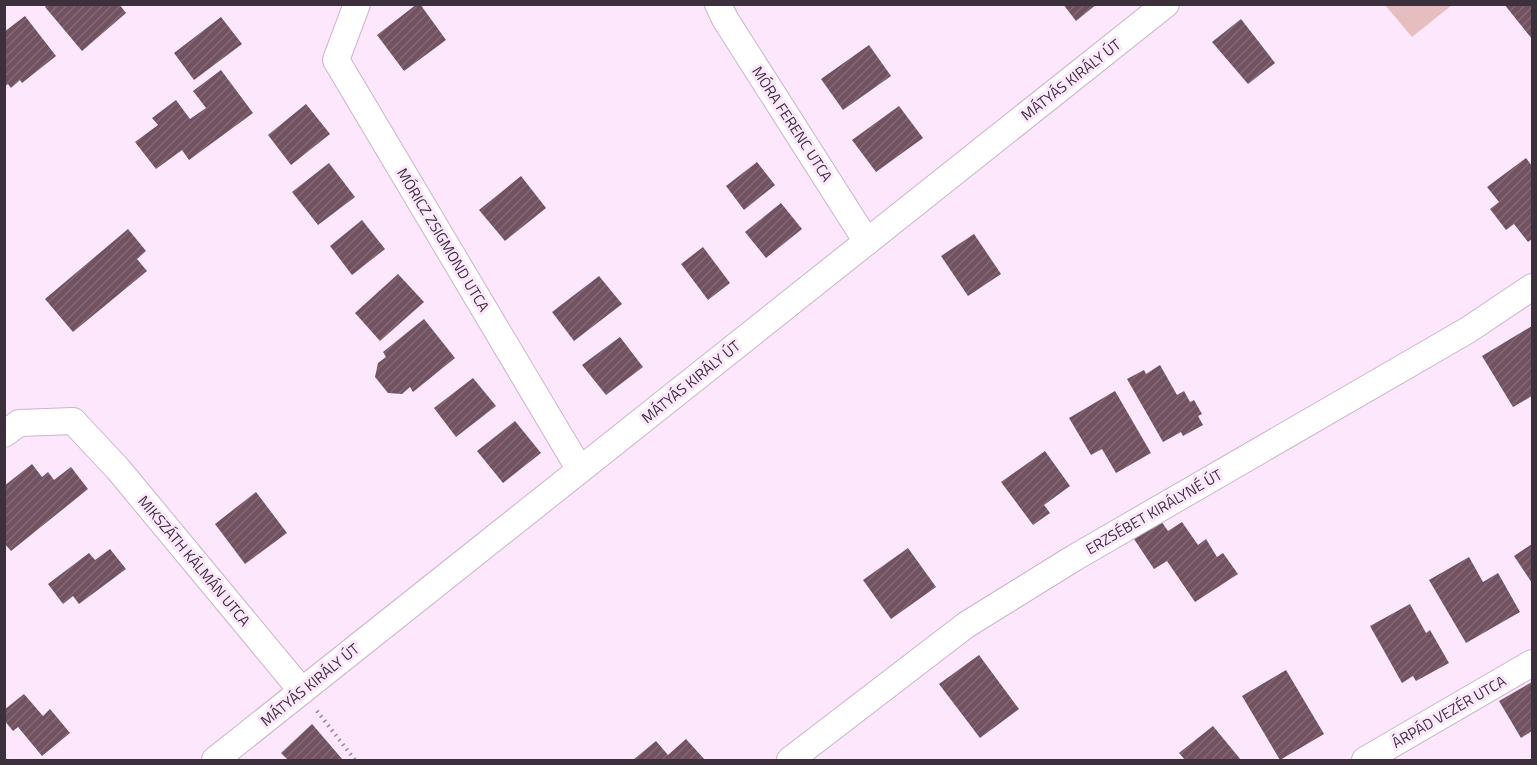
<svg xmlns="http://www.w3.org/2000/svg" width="1537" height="765" font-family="'Titillium Web',sans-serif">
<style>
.green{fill:#e7bec0}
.building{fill:url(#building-hatch)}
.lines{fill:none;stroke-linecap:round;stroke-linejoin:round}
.street-casing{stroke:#cdb2cc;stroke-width:28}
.path{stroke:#958595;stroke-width:4;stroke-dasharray:1.5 4.5;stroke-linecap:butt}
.street{stroke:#fff;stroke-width:26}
.labels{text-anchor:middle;stroke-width:6;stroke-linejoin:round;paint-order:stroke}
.street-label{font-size:15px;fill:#3b303b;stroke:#fde7fd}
</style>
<defs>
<pattern id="building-hatch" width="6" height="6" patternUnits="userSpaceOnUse" patternTransform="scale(1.5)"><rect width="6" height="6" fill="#725260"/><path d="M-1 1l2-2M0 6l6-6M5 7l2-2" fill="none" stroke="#826874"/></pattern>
</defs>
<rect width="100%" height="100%" fill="#fde7fd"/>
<path class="green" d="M1385,5H1452L1412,37Z"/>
<g class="building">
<path d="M48,4H119L126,13L82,51L45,7Z"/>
<path d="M417,4H420L446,40L404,71L377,35Z"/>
<path d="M1063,4H1097L1076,21Z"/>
<path d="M1504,4H1532V39Z"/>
<path d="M25,16L56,56L22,83L20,80L11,88L8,84L4,87V32Z"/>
<path d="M221,17L242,44L194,80L174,53Z"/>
<path d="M1241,19L1275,63L1248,84L1212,42Z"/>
<path d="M869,45L891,76L843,110L821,79Z"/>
<path d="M221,70L253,113L189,160L182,150L156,169L135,142L158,125L152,118L176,100L190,119L206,108L193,91Z"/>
<path d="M306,104L330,134L291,165L268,135Z"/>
<path d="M899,106L923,138L876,172L852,140Z"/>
<path d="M1526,158L1532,166V239L1528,242L1514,224L1506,230L1490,209L1499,202L1487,187Z"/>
<path d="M757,162L775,185L744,210L726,186Z"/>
<path d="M329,163L355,197L318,225L292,192Z"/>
<path d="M521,176L546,208L505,241L479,210Z"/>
<path d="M781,203L802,229L766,258L745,232Z"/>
<path d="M362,220L385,249L352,275L330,246Z"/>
<path d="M128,229L146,251L137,259L147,271L73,332L45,299Z"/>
<path d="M974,234L1001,274L968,296L941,256Z"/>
<path d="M703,247L730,283L708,300L681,264Z"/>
<path d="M398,274L424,302L380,341L355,313Z"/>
<path d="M599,276L622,304L574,341L552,312Z"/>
<path d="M424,319L455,358L413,392L410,387L402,394L388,393L375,377L378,363L386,357L383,352Z"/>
<path d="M1532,326V396L1513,407L1482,356Z"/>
<path d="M620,337L643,367L606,395L582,365Z"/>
<path d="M1160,365L1177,395L1184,391L1190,402L1194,400L1202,414L1198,416L1203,425L1183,436L1181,432L1163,442L1127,379L1144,370L1146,374Z"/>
<path d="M473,378L496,406L456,437L434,408Z"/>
<path d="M1115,391L1151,453L1116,473L1102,449L1091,455L1069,418Z"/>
<path d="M515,421L541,453L503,483L477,451Z"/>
<path d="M1045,451L1070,486L1044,505L1050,513L1033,525L1001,482Z"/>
<path d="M32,464L42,477L48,472L54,480L71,467L88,489L11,551L4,543V486Z"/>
<path d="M256,492L287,533L245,564L215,524Z"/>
<path d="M1161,521L1168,531L1182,522L1198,545L1206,539L1217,557L1223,553L1238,574L1195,602L1167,561L1154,569L1134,539Z"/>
<path d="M1532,544V583L1514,556Z"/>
<path d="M908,548L936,587L891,619L863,580Z"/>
<path d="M110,549L126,569L79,604L73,596L63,604L48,584L89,553L95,560Z"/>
<path d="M1469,557L1483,582L1498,573L1520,612L1466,643L1429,580Z"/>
<path d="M1410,604L1426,633L1430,630L1449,663L1416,681L1413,676L1402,683L1370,626Z"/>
<path d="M979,655L1019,709L980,738L939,684Z"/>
<path d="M1286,670L1324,734L1280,760L1242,696Z"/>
<path d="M1532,682V731L1521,738L1499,701Z"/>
<path d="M24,694L43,716L50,709L70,733L42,756L18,727L13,731L4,720V710Z"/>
<path d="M312,724L343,760H288L281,753Z"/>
<path d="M1213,726L1241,760H1185L1179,753Z"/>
<path d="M686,739L705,760H633L656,741L668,755Z"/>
</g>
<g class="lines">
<g class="street-casing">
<g id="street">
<path d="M357,4L336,60L580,470"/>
<path d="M718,4L725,19L867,242"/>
<path d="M4,434L19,423L73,421L118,469L302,691"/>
<path d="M215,760L1166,4"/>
<path d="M790,760L966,625L1074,558L1468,330L1532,287"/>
<path d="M1365,760L1532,663"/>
</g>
</g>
<path class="path" d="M317,711L355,760"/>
<use href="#street" class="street"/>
</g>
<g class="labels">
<g class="street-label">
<text transform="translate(1071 80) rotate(-38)" y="5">MÁTYÁS KIRÁLY ÚT</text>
<text transform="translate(792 124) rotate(57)" y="5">MÓRA FERENC UTCA</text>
<text transform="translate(443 240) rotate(59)" y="5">MÓRICZ ZSIGMOND UTCA</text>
<text transform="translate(691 382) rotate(-39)" y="5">MÁTYÁS KIRÁLY ÚT</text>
<text transform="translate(1154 512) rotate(-30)" y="5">ERZSÉBET KIRÁLYNÉ ÚT</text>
<text transform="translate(194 561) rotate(50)" y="5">MIKSZÁTH KÁLMÁN UTCA</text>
<text transform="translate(310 685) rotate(-39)" y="5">MÁTYÁS KIRÁLY ÚT</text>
<text transform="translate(1449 712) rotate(-30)" y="5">ÁRPÁD VEZÉR UTCA</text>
</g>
</g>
<rect width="1537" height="765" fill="none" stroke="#3b303b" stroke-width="12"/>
</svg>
